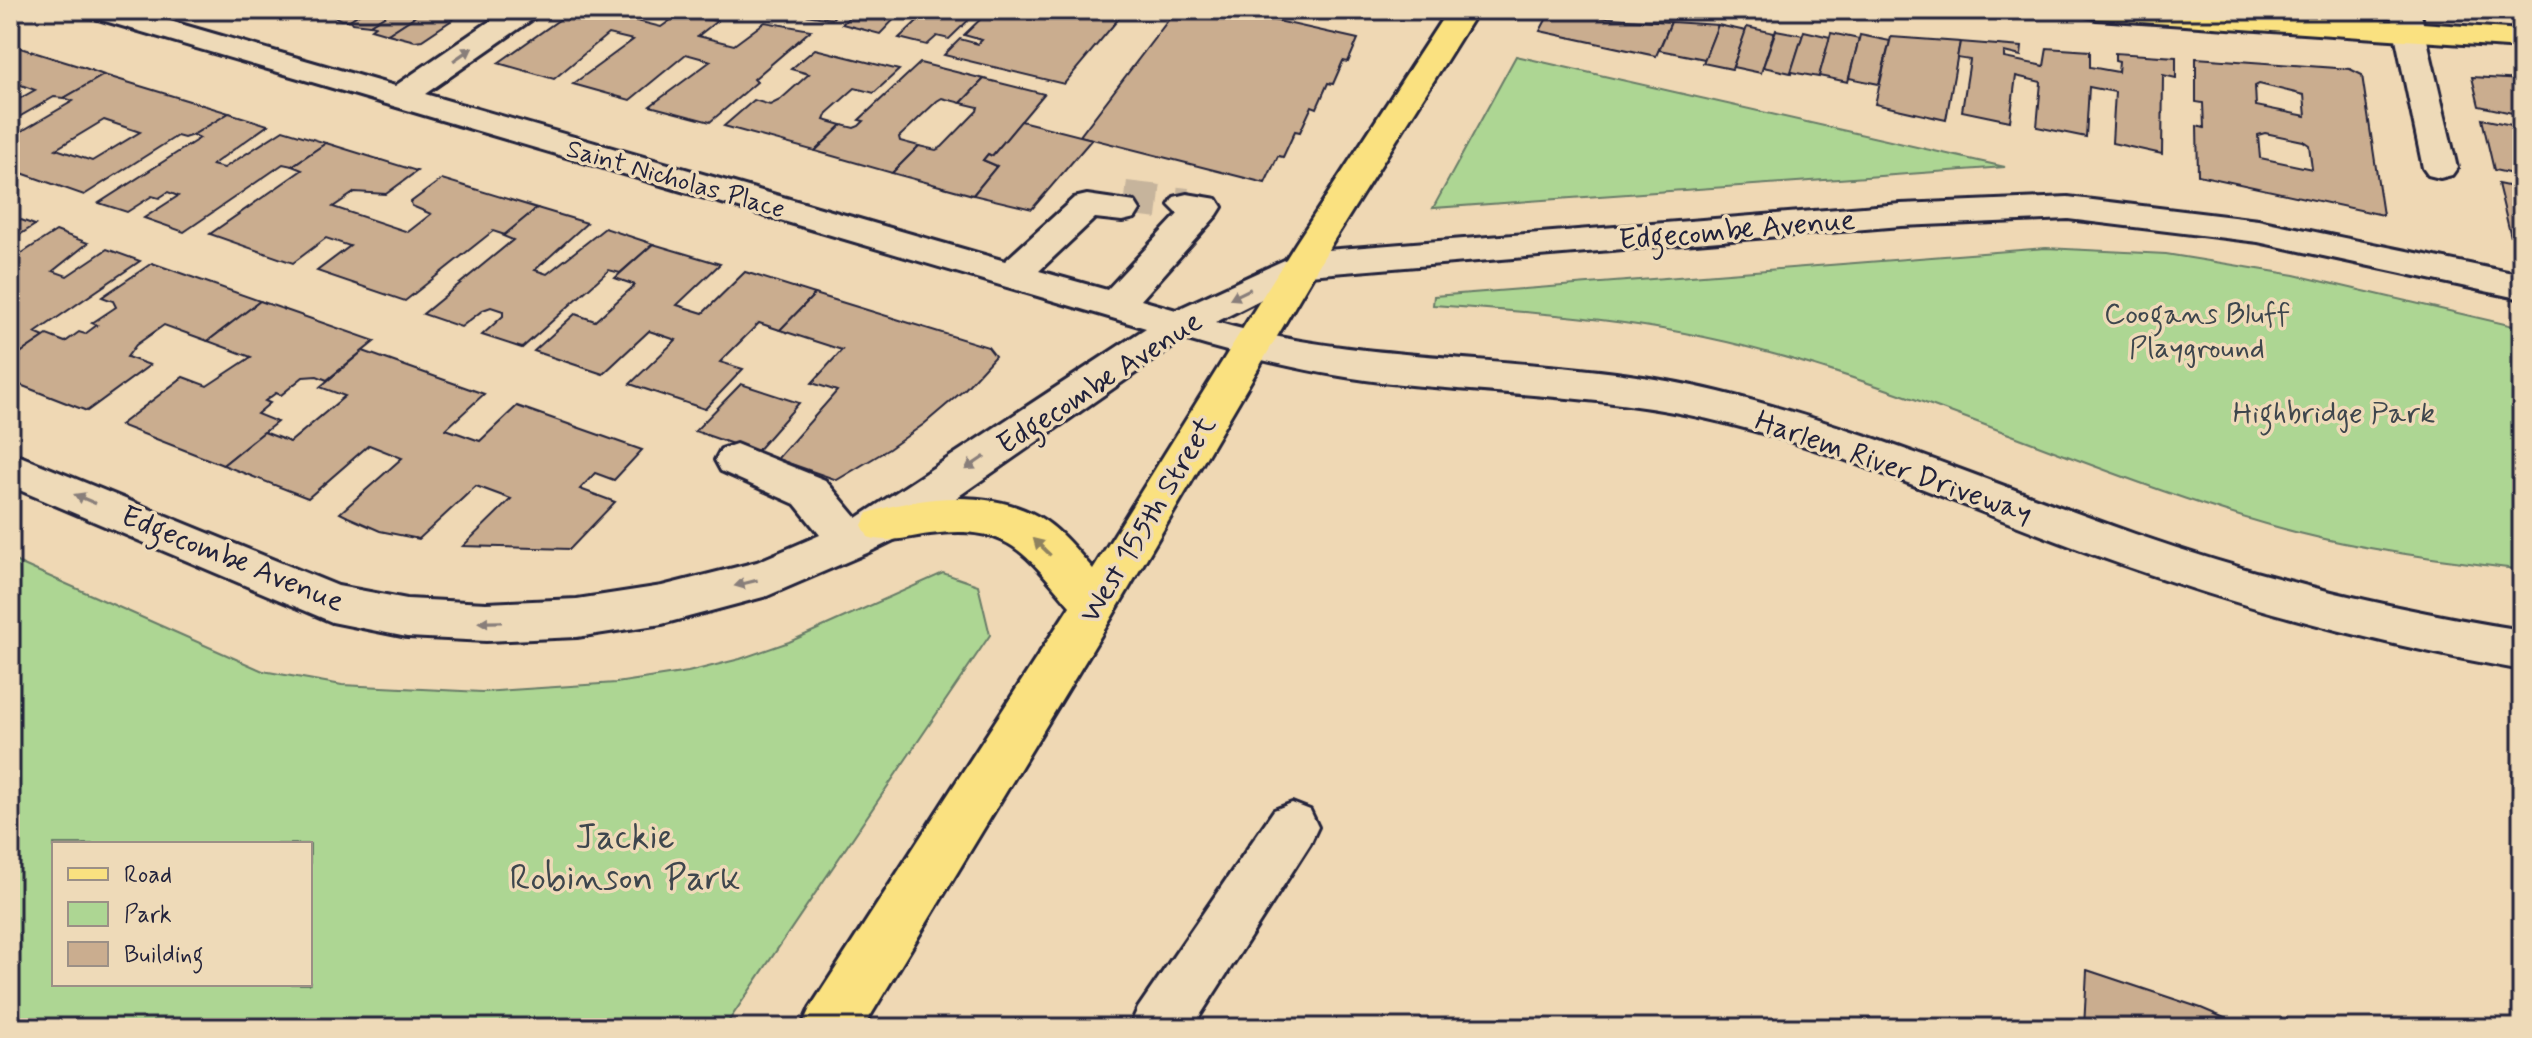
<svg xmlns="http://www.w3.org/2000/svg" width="2532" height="1038" font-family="Mynerve,sans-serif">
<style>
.green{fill:#add693;stroke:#687c67;stroke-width:2;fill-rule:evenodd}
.building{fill:#caad8f;stroke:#22223b;stroke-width:2;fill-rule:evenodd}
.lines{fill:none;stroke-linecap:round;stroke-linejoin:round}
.minor-tunnel{stroke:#c6b49c;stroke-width:34;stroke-dasharray:34 17;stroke-linecap:butt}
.minor-casing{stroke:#22223b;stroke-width:6}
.major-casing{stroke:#22223b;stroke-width:6}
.minor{fill:#eedab8;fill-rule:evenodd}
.major{fill:#fae180;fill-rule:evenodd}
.oneway{fill:#887e7a}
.oneway2{fill:#8e825e}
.labels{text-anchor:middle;stroke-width:7;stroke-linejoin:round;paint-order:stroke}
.far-street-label{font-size:26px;fill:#22223b;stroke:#eedab8}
.street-label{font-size:30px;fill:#22223b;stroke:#eedab8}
.park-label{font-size:30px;fill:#3e464d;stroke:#eedab8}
.near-park-label{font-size:36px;fill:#3e464d;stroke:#eedab8}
</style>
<rect width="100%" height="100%" fill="#efd8b4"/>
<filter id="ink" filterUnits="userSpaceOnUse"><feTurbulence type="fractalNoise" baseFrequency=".0125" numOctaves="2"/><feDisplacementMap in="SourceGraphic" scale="16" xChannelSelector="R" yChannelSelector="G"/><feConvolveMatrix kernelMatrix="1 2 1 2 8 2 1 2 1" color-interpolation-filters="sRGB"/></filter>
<g filter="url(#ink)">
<g class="green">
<path d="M1516,56L2005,167L1433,208Z"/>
<path d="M2046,248L2166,254L2295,275L2522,328V570C2446,560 2370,551 2295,532C2114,484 1944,399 1762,351C1654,321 1545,313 1433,305L1434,296Z"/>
<path d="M10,559L263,671L342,685L482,692L616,683L688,672L740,659L789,642L943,573L978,585L990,635L724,1028H10ZM310,844V984H54V844Z"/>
</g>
<g class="building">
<path d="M335,10H365L350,20H341L329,14Z"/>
<path d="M365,10H394L370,25L352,23L350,20Z"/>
<path d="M394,10H425L388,34L371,29L375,26L370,25Z"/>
<path d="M425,10H467L422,40L415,41L388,34Z"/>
<path d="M573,10H635L625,18L661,27L678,15L717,21L698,36L734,45L765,22L811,30L754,79L757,82L710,122L650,106L711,61L686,54L630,100L573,84L633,40L608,34L554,79L498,63Z"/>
<path d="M787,10H840L832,19L785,12Z"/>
<path d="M857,10H903L880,34L842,24Z"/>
<path d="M929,10H979L949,39L937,36L927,45L899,38Z"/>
<path d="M990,10H1126L1064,84L944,55L960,39L978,44L982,40L964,35Z"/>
<path d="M1176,10H1229L1358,39L1348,62L1343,61L1333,84L1328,83L1317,108L1312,106L1300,132L1295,131L1283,157L1278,156L1265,183L1080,136Z"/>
<path d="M1549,14L1671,22L1656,56L1540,31Z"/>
<path d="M1671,22L1718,25L1705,59L1659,50Z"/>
<path d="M1718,25L1746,31L1732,69L1703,63Z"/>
<path d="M1747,27L1774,33L1761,73L1733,67Z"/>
<path d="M1776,30L1803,35L1791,73L1763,67Z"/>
<path d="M1804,31L1830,37L1819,77L1791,72Z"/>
<path d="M1831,33L1859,39L1848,82L1819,76Z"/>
<path d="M1860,35L1890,41L1879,84L1849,78Z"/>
<path d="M1891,37L1960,42L1946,120L1875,104Z"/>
<path d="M1960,42L2022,47L2021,56L2004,52V58L2044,66L2047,48L2090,51V67L2118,72L2119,62L2115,61V53L2176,57V78L2163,75L2162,154L2112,143L2115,92L2089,87L2086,137L2037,127L2041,82L2016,76L2010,121L1962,111L1970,60L1957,58Z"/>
<path d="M17,47L85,68L104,75L64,98L54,97L10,122V104L35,90L10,81V51Z"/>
<path d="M815,49L899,70L874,93L855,88L827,113L824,120L842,125L815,151L724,126L754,100L770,105L780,100L809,74L791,69Z"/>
<path d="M2196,58L2350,69L2362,75L2383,215L2198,175L2197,126L2204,128L2203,103L2196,102ZM2259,84L2304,95L2306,116L2256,106L2255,86ZM2265,133L2303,141L2309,145L2312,169L2260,158L2258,135Z"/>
<path d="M920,63L984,79L961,103L942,98L937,101L899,137L900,141L919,146L892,173L815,151L842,125L854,128L859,126L864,121L859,120Z"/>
<path d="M104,75L229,113L193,135L184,138L177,136L84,195L10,169V138L73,101L64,98ZM104,120L140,132L92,161L56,149Z"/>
<path d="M2472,77L2522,80V115L2479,106Z"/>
<path d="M984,79L1044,94L992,156L988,154L983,160L997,166L973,195L892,173L919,146L936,150L942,147L977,111L978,107L961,103Z"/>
<path d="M229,113L268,125L212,165L224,168L283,130L326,143L292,166L283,164L184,232L144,218L178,196L168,192L159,198L152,196L127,212L99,203L200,138L193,135Z"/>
<path d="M2482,119L2522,127V176L2494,170Z"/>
<path d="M1021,121L1092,139L1032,209L973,195L997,166L983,160L988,154L992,156Z"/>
<path d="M326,143L417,171L386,194L355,192L333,207L408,232L431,214L412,206L411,202L442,179L537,208L505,235L493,231L405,301L317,271L350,246L326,238L293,263L210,234L302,170L292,166Z"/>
<path d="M2498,184L2522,189V247L2513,245Z"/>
<path d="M537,208L587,223L535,270L547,274L605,228L653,244L620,273L609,270L522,348L482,335L503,316V311L491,307L483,310L461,327L423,314L513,240L503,236Z"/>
<path d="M10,216L35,225L10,241Z"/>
<path d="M56,231L88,243L53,271L67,276L107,249L140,261L35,333L44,337L10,360V310L17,306L10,303V261Z"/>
<path d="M653,244L720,264L677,305L703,313L745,272L815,294L780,330L759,323L720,362L743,369L705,409L630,384L676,340L649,331L603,374L534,351L575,314L595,321L635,285L615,278Z"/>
<path d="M152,263L260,301L208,341L164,325L136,345L127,357L150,365L87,411L10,381V360L47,335L65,342L79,332L85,334L97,325L92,323L116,307L113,301L102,297Z"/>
<path d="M815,294L988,347L995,356L964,390L924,424L889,449L837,480L777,459L837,391L812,383L842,350L780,330Z"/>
<path d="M260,301L375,341L327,380L317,376L303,377L281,395L276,393L265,401L270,403L257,414L277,422L223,465L120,425L183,377L207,386L251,357L208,341Z"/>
<path d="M363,351L484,394L446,429L480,441L517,406L642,450L614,480L595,473L580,489L615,502L570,549L463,546L511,499L476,486L419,539L380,531L348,517L340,513L402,458L369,445L308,498L223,465L264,432L290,442L345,396L320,387Z"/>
<path d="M741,384L799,403L756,452L695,431Z"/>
<path d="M2087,970L2201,1008L2234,1022V1028H2084Z"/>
</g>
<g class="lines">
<path class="minor-tunnel" d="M1125,198L1187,205"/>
<g class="minor-casing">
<g id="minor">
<path d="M84,10H132L395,86L506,10H541L537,16L425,94L1005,261L1074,198L1087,195L1135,202L1140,210L1135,218L1122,221L1095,218L1039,271L1107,290L1178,214L1169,205L1174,197L1187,194L1217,199L1222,207L1217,215L1141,300L1176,310L1302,252L1901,204L2068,197L2258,220L2522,275V299L2258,242L2068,219L1901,226L1309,275L1216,322C1381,369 1554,351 1719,392C1862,427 1996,485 2135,534C2261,578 2390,609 2522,630V670C2380,645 2241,608 2106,559C1981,515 1861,458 1733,425C1618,395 1499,395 1381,382C1314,374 1249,358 1184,339L900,537L867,553L767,596L662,624L577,637L486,641L407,637L332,622L10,486V452L338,586L407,599L486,603L577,599L662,586L757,562L820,535L795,504L721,471L715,460L721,449L736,444L825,480L857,518L1146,328L88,16Z"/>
<path d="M2390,10H2420L2457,168L2452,175L2440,178L2428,175L2423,168Z"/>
<path d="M1292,803L1310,810L1318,827L1310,844L1192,1028H1129L1138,1008L1274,810Z"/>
</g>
</g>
<g class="major-casing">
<g id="major">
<path d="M1448,10H1478L1332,243L1112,617L863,1028H801L810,1008L1070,606C1024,551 1007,524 930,534C908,537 889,544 868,537L862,525L868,513C921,496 989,489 1039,517C1060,529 1077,551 1093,569L1296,243Z"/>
<path d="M2082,10H2232L2522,30V48L2097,19L2086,16Z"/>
</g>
</g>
<use href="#minor" class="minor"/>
<use href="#major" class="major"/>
</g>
<defs><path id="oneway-solid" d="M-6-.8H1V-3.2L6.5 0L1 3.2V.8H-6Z" transform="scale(2)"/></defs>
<g class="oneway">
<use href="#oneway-solid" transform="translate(463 54) rotate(-35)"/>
<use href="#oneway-solid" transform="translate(1240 294) rotate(154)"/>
<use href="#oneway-solid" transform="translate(975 463) rotate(146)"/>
<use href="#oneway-solid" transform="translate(85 499) rotate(-157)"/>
<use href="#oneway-solid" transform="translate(746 583) rotate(166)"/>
<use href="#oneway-solid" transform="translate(490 622) rotate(179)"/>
</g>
<use class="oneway2" href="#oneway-solid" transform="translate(1042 547) rotate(-136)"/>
</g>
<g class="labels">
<g class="far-street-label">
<text transform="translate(676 178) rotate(16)" y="9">Saint Nicholas Place</text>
</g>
<g class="street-label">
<text transform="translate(1737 229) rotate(-5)" y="10">Edgecombe Avenue</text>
<text transform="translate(1099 382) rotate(-33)" y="10">Edgecombe Avenue</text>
<text transform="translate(1894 466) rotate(19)" y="10">Harlem River Driveway</text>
<text transform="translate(1147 519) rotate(-59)" y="10">West 155th Street</text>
<text transform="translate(233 558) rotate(22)" y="10">Edgecombe Avenue</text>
</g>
<g class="park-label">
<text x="2197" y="323">Coogans Bluff<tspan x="2197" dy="34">Playground</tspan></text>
<text x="2334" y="422">Highbridge Park</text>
</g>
<g class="near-park-label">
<text x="625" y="848">Jackie<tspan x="625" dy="41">Robinson Park</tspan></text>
</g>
</g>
<rect width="2532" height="1038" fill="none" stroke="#eedab8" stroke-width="40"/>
<rect x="20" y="20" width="2492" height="998" fill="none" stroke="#22223b" stroke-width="3" filter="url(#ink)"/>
<rect x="52" y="842" width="260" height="144" fill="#eedab8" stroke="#9c9086" stroke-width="2"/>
<rect x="68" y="868" width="40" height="12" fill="#fae180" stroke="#9c9086" stroke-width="2"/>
<text x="124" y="882" font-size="24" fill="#22223b">Road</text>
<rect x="68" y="902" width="40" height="24" fill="#add693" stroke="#9c9086" stroke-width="2"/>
<text x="124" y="922" font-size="24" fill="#22223b">Park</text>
<rect x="68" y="942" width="40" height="24" fill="#caad8f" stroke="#9c9086" stroke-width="2"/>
<text x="124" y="962" font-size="24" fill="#22223b">Building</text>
</svg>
